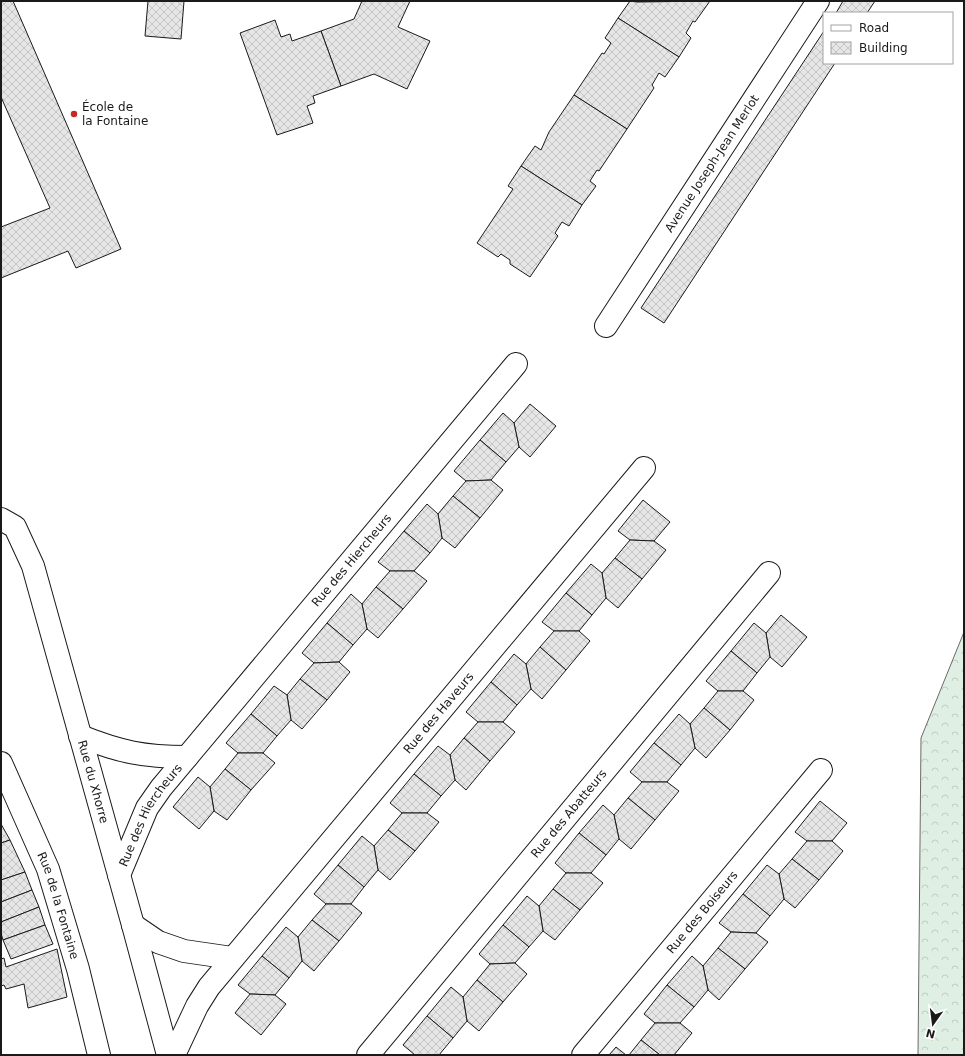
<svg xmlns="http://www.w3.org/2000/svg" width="965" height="1056" font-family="'DejaVu Sans',sans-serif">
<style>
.forest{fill:url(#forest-crowns);stroke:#6a6a6a}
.building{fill:url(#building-cross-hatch);stroke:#1a1a1a}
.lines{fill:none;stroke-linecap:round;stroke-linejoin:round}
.street-casing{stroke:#1a1a1a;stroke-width:24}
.secondary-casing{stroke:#1a1a1a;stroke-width:24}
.street{stroke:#fff;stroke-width:22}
.secondary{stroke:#fff;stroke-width:22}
.poi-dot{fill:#c62828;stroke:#fff;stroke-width:1.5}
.labels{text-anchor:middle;stroke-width:3;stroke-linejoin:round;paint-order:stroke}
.poi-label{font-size:12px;fill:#1a1a1a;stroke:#fff;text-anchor:start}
.street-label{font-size:12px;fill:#1a1a1a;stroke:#fff}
</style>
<defs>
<pattern id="forest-crowns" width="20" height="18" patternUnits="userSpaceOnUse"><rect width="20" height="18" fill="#e0efe3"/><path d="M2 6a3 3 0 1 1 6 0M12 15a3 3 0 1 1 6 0" fill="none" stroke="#c0ccc2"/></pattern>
<pattern id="building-cross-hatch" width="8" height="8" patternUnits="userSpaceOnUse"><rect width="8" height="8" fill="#e6e6e6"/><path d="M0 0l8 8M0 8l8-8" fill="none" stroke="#c5c5c5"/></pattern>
</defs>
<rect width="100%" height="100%" fill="#fff"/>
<path class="forest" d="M964,632V1055H918L921,738Z"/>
<g class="building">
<path d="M1,1H13L121,249L76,268L68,251L1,278V227L50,208L1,97Z"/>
<path d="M148,1H184L181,39L145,36Z"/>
<path d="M362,1H410L398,27L430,41L407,89L374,74L341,86L321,31L354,19Z"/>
<path d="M630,1L637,2L710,1L695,22L693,21L686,33L691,38L679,57L618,18Z"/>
<path d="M843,1H875L867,13H836Z"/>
<path d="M618,18L679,57L665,77L659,73L652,85L654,88L627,129L574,95L602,53L604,54L611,43L605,38Z"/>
<path d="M275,20L281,37L290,34L292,41L321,31L341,86L313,96L315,103L307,106L313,123L277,135L240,33Z"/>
<path d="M824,31V63H835L664,323L641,308Z"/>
<path d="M574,95L627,129L599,171L597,170L590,181L596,186L582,205L521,166L535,146L541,150L549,132Z"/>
<path d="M521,166L582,205L569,226L562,222L555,233L558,236L530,277L510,264V260L501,254L498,257L477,243L513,189L508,186Z"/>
<path d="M530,404L556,426L530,457L519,447L514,423Z"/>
<path d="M503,413L514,423L519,447L506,462L480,440Z"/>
<path d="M480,440L506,462L491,480L466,481L454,471Z"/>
<path d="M491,480L503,490L480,518L453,496L466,481Z"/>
<path d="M453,496L480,518L455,548L442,538L438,514Z"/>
<path d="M643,500L670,522L654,541L630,540L618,531Z"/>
<path d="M427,504L438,514L442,538L430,553L404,531Z"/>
<path d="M404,531L430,553L414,571H390L378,562Z"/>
<path d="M630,540L654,541L666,550L642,579L615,558Z"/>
<path d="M615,558L642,579L618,608L606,598L602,573Z"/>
<path d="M591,564L602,573L606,598L592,615L566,593Z"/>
<path d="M390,571H414L427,581L403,609L376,587Z"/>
<path d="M376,587L403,609L378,638L367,629L362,604Z"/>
<path d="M566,593L592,615L579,631H554L542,622Z"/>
<path d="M351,594L362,604L367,629L353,645L327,623Z"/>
<path d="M781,615L807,637L782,667L770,657L766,633Z"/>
<path d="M327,623L353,645L339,662L314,663L302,653Z"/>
<path d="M754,623L766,633L770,657L757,673L731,651Z"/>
<path d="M554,631H579L590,641L566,670L540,647Z"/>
<path d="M540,647L566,670L542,699L531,689L526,664Z"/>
<path d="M731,651L757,673L743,691H718L706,681Z"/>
<path d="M514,654L526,664L531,689L517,705L491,682Z"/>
<path d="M339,662L350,672L327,700L300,679L314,663Z"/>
<path d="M300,679L327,700L302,729L291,720L287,695Z"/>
<path d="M491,682L517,705L503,722H478L466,712Z"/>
<path d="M274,686L287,695L291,720L277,736L251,714Z"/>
<path d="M718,691H743L754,700L730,730L704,708Z"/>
<path d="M704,708L730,730L706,758L695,748L690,724Z"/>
<path d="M251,714L277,736L263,753H238L226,743Z"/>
<path d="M679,714L690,724L695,748L681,765L654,743Z"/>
<path d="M478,722H503L515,732L490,761L464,738Z"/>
<path d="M464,738L490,761L466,790L455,780L450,755Z"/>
<path d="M654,743L681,765L667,782H642L630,772Z"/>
<path d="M438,746L450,755L455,780L441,796L414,774Z"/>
<path d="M238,753H263L275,763L251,790L225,769Z"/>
<path d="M225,769L251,790L227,820L214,811L210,787Z"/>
<path d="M414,774L441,796L427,813H402L390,803Z"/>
<path d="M198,777L210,787L214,811L199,829L173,807Z"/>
<path d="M642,782H667L679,791L655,820L628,798Z"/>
<path d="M628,798L655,820L631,849L619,839L614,815Z"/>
<path d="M820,801L847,823L832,841H807L795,832Z"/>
<path d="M603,805L614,815L619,839L606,855L579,833Z"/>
<path d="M402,813H427L439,822L415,851L388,830Z"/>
<path d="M1,824L10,840L1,843Z"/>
<path d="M388,830L415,851L390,880L378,870L374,846Z"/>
<path d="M579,833L606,855L591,873H566L555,863Z"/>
<path d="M362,836L374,846L378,870L364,887L338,865Z"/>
<path d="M10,840L25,872L1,880V843Z"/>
<path d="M807,841H832L843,851L819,880L792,859Z"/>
<path d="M792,859L819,880L795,908L784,899L779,874Z"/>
<path d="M338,865L364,887L351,904H326L314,894Z"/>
<path d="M767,865L779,874L784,899L770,916L743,894Z"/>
<path d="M25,872L32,890L1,902V880Z"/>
<path d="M566,873H591L603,883L580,910L553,889Z"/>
<path d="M553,889L580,910L555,940L543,931L539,906Z"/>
<path d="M32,890L39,907L1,922V902Z"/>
<path d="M743,894L770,916L756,933L731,932L719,923Z"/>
<path d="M527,896L539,906L543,931L529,947L503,925Z"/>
<path d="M326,904H351L362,913L339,941L312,920Z"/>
<path d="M39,907L45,925L3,940L1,933V922Z"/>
<path d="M312,920L339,941L314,971L302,961L298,937Z"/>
<path d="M45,925L53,944L11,959L3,940Z"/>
<path d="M503,925L529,947L515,963L490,964L479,954Z"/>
<path d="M286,927L298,937L302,961L289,978L262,956Z"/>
<path d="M731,932L756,933L768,942L745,969L718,948Z"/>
<path d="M718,948L745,969L719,1000L708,990L703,966Z"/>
<path d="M57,949L67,997L28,1008L24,984L6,989L4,985L1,986V959L4,958L6,967Z"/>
<path d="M262,956L289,978L275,995L250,994L238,985Z"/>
<path d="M692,956L703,966L708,990L694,1007L667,985Z"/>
<path d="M515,963L527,974L503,1002L477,980L490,964Z"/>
<path d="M477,980L503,1002L479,1031L467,1021L463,997Z"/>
<path d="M667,985L694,1007L680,1023H655L644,1014Z"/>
<path d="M451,987L463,997L467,1021L453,1038L427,1016Z"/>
<path d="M250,994L275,995L286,1004L261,1035L235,1013Z"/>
<path d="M427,1016L453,1038L439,1055H415L403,1045Z"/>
<path d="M655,1023H680L692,1033L674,1055H660L641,1040Z"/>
<path d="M641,1040L660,1055H629Z"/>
<path d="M616,1047L626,1055H609Z"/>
</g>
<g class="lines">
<g class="street-casing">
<g id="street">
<path id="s1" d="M606,326L818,1"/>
<path id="s2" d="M1,519L15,527L33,566L133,925L168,1055"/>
<path d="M80,736C120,752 144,757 187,757"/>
<path id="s3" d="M119,875L147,808L161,788L516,364"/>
<path d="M133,925L158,942L184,951L232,958"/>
<path id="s4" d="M174,1055L197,1006L209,987L644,468"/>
<path id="s5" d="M368,1055L769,573"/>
<path id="s6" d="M583,1055L821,770"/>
</g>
</g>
<g class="secondary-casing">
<g id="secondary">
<path id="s7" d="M1,763L48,869L78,969L99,1055"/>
</g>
</g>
<use href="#street" class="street"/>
<use href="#secondary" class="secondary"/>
</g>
<circle class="poi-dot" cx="74" cy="114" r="4"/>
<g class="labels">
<g class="poi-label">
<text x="82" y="111">École de<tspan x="82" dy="14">la Fontaine</tspan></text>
</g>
<g class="street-label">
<text dy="4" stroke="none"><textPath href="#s1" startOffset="194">Avenue Joseph-Jean Merlot</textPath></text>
<text dy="4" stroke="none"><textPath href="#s3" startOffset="394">Rue des Hiercheurs</textPath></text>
<text dy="4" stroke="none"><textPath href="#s4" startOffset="434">Rue des Haveurs</textPath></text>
<text dy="4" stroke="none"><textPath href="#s2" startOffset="283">Rue du Xhorre</textPath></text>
<text dy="4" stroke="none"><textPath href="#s5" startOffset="314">Rue des Abatteurs</textPath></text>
<text dy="4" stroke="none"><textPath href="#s3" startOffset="68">Rue des Hiercheurs</textPath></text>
<text dy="4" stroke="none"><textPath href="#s7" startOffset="154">Rue de la Fontaine</textPath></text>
<text dy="4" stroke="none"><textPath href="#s6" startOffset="186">Rue des Boiseurs</textPath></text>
</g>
</g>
<rect width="965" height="1056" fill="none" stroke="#1a1a1a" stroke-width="4"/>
<rect x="823" y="12" width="130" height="52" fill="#ffffff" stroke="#a3a3a3"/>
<rect x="831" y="25" width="20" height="6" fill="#ffffff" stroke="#a3a3a3"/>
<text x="859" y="32" font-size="12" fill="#1a1a1a">Road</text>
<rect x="831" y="42" width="20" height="12" fill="url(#building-cross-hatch)" stroke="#a3a3a3"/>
<text x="859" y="52" font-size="12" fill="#1a1a1a">Building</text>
<g transform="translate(933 1024) rotate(194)" stroke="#ffffff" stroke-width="3" paint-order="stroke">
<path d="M0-3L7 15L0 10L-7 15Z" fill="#1a1a1a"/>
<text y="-6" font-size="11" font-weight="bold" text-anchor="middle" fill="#1a1a1a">N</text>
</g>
</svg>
